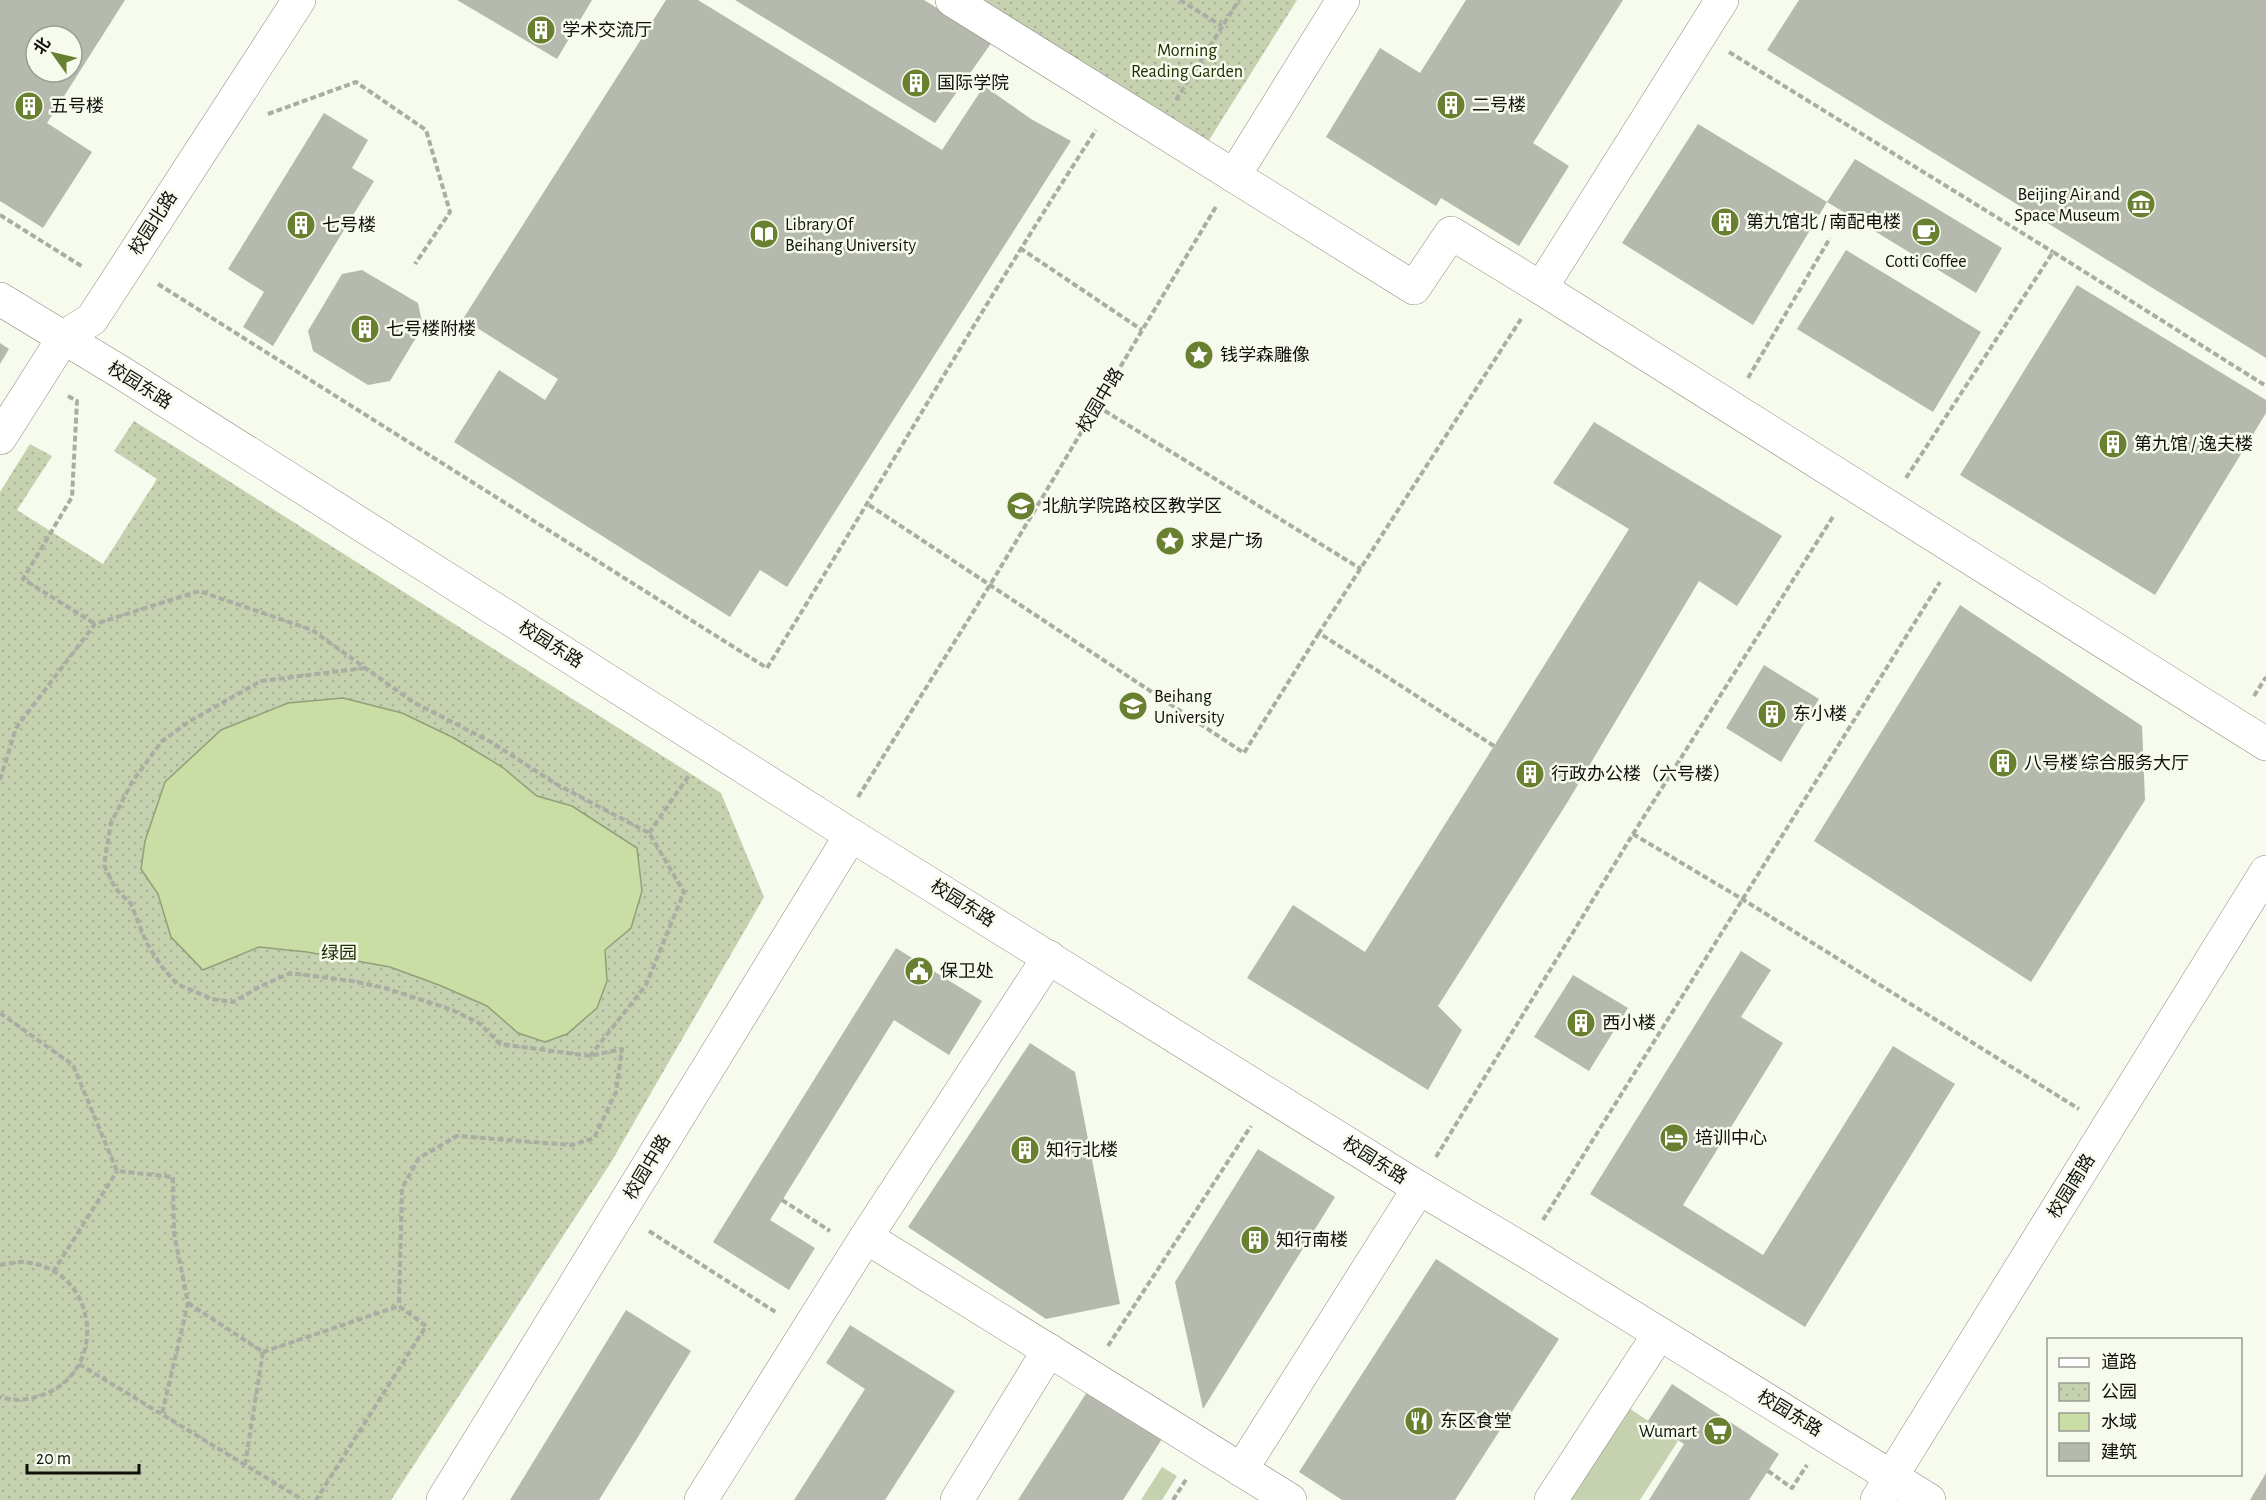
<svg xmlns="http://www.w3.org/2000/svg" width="2266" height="1500" font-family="'Alegreya Sans','Noto Sans SC',sans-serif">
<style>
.grass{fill:#c6d1b0}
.park{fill:url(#park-dots)}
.water{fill:#cadda4;stroke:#92a077;stroke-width:1.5}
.building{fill:#b6baae;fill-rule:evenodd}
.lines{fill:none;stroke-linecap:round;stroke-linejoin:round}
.minor-casing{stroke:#898d81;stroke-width:34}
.path{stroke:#a9ada3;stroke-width:4;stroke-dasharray:6 3;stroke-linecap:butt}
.minor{stroke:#fff;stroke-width:33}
.labels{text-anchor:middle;stroke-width:5;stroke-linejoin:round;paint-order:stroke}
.poi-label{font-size:18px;fill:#10110d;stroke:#f6fbee;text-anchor:start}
.park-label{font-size:18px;fill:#242e03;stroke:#f6fbee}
.street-label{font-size:18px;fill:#10110d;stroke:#f6fbee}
</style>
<defs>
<pattern id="park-dots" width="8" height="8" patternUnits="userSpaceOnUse" patternTransform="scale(1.5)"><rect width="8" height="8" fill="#c6d1b0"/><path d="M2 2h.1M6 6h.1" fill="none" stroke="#a9b296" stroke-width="1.8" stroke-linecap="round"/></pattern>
</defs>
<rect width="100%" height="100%" fill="#f6fbee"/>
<g class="grass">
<path d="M1620,1402L1678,1441L1640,1500H1557Z"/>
<path d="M1162,1467L1177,1476L1162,1500H1141Z"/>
</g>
<g class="park">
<path d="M975,0H1297L1206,145Z"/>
<path d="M134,421L721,793L764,897L610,1164L391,1500H0V492L30,444L52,456L17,510L103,564L157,479L114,451Z"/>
</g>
<path class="water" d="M343,698L402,713L454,738L502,767L537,796L572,806L637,848L642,891L631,928L605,950L607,981L597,1008L567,1034L545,1042L518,1033L487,1006L439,985L390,967L307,952L259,947L203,970L171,937L158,894L141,869L145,841L165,782L221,730L288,703Z"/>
<g class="building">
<path d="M0,0H125L47,123L92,152L43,228L0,201ZM36,36H72V72H36Z"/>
<path d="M457,0H592L557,59Z"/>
<path d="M666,0H698L942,150L984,86L1031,119L1071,141L787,587L760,570L730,617L454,442L499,370L545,400L558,379L463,319Z"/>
<path d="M735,0H924L992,42L935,123Z"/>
<path d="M1466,0H1623L1533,143L1569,166L1519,246L1441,198L1436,206L1326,137L1380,48L1420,73Z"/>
<path d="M1799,0H2266V358L1767,50Z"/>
<path d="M324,113L368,140L352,168L374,181L273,346L243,327L264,292L228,269Z"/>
<path d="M1698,124L1827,202L1753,325L1622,243Z"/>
<path d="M1855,159L2002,248L1976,293L1827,202Z"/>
<path d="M1846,250L1981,332L1933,412L1797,329Z"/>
<path d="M362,270L418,303L423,326L390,381L368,385L313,351L308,331L342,274Z"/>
<path d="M2077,285L2266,400V413L2155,595L1960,475Z"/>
<path d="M0,343L9,349L0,364Z"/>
<path d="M1594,422L1782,536L1737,606L1699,581L1567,803L1438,1006L1462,1030L1428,1090L1247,978L1293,905L1365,952L1494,746L1629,529L1553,483Z"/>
<path d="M1960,605L2142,726L2145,800L2031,982L1814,841Z"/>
<path d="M1764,665L1819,699L1781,762L1726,728Z"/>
<path d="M896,948L982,1001L949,1055L894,1020L770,1220L815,1248L789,1290L713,1242Z"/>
<path d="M1741,951L1771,970L1741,1017L1783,1043L1683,1205L1763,1255L1893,1046L1955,1084L1805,1327L1590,1194Z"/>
<path d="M1573,975L1628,1008L1589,1071L1534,1037Z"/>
<path d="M1030,1043L1075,1072L1120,1304L1046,1319L908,1227Z"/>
<path d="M1258,1149L1335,1197L1203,1409L1175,1282Z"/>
<path d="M1436,1259L1559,1339L1455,1500H1342L1299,1472Z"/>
<path d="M626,1310L691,1351L599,1500H510Z"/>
<path d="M850,1325L955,1391L885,1500H794L865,1389L826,1363Z"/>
<path d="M1672,1384L1779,1454L1749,1500H1649L1684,1444L1648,1421Z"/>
<path d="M1087,1392L1162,1439L1123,1500H1018Z"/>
<path d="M2266,1473V1500H2250Z"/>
</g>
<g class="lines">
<g class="minor-casing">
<g id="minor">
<path d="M952,0L1414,288L1451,233L1541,288L2266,744"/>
<path d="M1234,176L1343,0"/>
<path d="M1541,288L1722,0"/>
<path d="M0,299L122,373L851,835L1419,1188L1524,1250L1929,1500"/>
<path d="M0,438L64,337L92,319L299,0"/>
<path d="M866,1237L1290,1500"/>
<path d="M1241,1470L1419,1188"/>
<path d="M443,1500L851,835"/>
<path d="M701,1500L866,1237L1049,957"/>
<path d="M957,1500L1049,1350"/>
<path d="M1551,1500L1659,1334"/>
<path d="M1877,1500L2266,872"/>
</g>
</g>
<g class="path">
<path d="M1180,0L1222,26"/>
<path d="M1729,52L2053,252"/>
<path d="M1176,100L1239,0"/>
<path d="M268,114L356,82L426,130L450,212L415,264"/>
<path d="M0,215L83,267"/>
<path d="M1020,248L1142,330"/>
<path d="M158,284L767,668C878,489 982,306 1096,130"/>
<path d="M1748,378L1830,238"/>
<path d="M68,396L77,401L72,497L23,579L95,624"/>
<path d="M1097,406L1361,569"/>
<path d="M1906,478L2053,252L2266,386"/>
<path d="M869,505L1244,753L1319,633"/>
<path d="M365,668L261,681L190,721L162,741L132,782L111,823L104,865L115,888L131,904L146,942L162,967L177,984L212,999L233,1002L259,987L290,973L352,981L385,988L450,1009L479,1023L500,1044L590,1056L622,1049L616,1092L594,1138L572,1145L457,1136L419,1158L402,1188L399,1306"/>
<path d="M2254,696L2266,677"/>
<path d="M1494,746L1319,633L1521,319"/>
<path d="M0,780L16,728L95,624L199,591L312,630L413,702L491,742L556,784L649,833L684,892L646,985L590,1056"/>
<path d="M858,797L990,585L1217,205"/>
<path d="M649,833L690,774"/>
<path d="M1633,834L1742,899L2079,1109"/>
<path d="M0,1013L73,1065L117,1171L173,1177L174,1233L188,1303L162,1414"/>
<path d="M1436,1157L1633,834L1834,515"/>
<path d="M782,1200L830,1231"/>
<path d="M1543,1220L1940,582"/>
<path d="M649,1231L777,1313"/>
<path d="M0,1265C7,1264 16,1262 23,1262C101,1268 111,1377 36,1397C25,1400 12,1401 0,1397"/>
<path d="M53,1272L117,1171"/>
<path d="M188,1303L263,1352L245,1465"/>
<path d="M1108,1346L1251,1126"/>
<path d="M263,1352L399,1306L426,1326L316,1500"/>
<path d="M79,1364L303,1500"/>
<path d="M1768,1471L1792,1488L1807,1465"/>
<path d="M1173,1500L1187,1478"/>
</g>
<use href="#minor" class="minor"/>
</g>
<defs>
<g id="building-disc" transform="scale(1.5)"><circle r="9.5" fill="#6a8031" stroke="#f6fbee"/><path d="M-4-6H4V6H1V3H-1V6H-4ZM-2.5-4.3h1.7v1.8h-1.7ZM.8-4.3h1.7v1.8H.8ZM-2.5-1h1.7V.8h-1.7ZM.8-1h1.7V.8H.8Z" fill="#fff"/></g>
<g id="museum-disc" transform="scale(1.5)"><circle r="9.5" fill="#6a8031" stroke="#f6fbee"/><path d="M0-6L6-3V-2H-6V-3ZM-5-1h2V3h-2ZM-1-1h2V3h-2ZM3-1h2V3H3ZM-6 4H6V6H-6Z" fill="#fff"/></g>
<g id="cafe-disc" transform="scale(1.5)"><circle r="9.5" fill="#6a8031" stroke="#f6fbee"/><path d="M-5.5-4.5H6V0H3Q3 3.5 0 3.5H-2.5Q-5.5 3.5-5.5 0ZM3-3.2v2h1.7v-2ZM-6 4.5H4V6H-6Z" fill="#fff"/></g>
<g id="library-disc" transform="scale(1.5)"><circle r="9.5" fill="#6a8031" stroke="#f6fbee"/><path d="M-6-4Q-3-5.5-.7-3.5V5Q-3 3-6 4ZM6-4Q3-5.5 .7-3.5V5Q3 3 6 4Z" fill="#fff"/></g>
<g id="sight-disc" transform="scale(1.5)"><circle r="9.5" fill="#6a8031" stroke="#f6fbee"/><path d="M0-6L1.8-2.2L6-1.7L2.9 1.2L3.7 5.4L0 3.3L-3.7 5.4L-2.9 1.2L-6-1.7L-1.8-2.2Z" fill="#fff"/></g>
<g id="university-disc" transform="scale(1.5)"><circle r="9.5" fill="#6a8031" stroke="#f6fbee"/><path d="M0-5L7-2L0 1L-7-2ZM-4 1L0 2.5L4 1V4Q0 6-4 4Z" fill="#fff"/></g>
<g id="civic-disc" transform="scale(1.5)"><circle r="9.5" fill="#6a8031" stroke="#f6fbee"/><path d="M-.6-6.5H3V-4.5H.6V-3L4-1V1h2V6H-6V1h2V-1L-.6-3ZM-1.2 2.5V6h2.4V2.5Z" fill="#fff"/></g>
<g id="hotel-disc" transform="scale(1.5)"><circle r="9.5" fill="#6a8031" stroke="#f6fbee"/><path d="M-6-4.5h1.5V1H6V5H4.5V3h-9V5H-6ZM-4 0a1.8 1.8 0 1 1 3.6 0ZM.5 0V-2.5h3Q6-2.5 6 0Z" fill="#fff"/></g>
<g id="restaurant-disc" transform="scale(1.5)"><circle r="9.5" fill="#6a8031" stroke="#f6fbee"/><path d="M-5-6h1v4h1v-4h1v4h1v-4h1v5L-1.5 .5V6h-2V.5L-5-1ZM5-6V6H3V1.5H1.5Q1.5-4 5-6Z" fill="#fff"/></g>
<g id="supermarket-disc" transform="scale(1.5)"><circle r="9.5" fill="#6a8031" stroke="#f6fbee"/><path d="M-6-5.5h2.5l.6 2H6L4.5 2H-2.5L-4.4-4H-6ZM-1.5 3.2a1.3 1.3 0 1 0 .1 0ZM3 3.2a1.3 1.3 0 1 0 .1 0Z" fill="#fff"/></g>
</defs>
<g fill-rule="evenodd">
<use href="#building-disc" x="541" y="30"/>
<use href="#building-disc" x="916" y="83"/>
<use href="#building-disc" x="1451" y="105"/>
<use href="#building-disc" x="29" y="106"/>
<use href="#museum-disc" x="2141" y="204"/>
<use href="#building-disc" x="1725" y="222"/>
<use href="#building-disc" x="301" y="225"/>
<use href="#cafe-disc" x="1926" y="232"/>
<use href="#library-disc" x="764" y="234"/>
<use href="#building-disc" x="365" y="329"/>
<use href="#sight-disc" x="1199" y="355"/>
<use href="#building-disc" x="2113" y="444"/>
<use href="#university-disc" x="1021" y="506"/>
<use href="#sight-disc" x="1170" y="541"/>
<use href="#university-disc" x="1133" y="706"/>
<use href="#building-disc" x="1772" y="714"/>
<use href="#building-disc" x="2003" y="763"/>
<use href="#building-disc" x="1530" y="774"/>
<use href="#civic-disc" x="919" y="971"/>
<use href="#building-disc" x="1581" y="1023"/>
<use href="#hotel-disc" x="1674" y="1138"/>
<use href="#building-disc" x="1025" y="1150"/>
<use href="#building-disc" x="1255" y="1240"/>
<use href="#restaurant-disc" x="1419" y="1421"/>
<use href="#supermarket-disc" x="1718" y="1431"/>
</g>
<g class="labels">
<g class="poi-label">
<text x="562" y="36">学术交流厅</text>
<text x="937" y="89">国际学院</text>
<text x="1472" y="111">二号楼</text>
<text x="50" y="112">五号楼</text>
<text x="2120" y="200" text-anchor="end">Beijing Air and<tspan x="2120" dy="21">Space Museum</tspan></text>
<text x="1746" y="228">第九馆北 / 南配电楼</text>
<text x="785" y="230">Library Of<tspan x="785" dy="21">Beihang University</tspan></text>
<text x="322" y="231">七号楼</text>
<text x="1926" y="267" text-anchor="middle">Cotti Coffee</text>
<text x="386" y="335">七号楼附楼</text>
<text x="1220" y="361">钱学森雕像</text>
<text x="2134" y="450">第九馆 / 逸夫楼</text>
<text x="1042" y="512">北航学院路校区教学区</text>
<text x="1191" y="547">求是广场</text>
<text x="1154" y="702">Beihang<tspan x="1154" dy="21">University</tspan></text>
<text x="1793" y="720">东小楼</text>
<text x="2024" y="769">八号楼 综合服务大厅</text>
<text x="1551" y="780">行政办公楼（六号楼）</text>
<text x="940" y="977">保卫处</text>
<text x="1602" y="1029">西小楼</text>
<text x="1695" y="1144">培训中心</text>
<text x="1046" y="1156">知行北楼</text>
<text x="1276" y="1246">知行南楼</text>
<text x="1440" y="1427">东区食堂</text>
<text x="1697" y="1437" text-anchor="end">Wumart</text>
</g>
<g class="park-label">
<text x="1187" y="56">Morning<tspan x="1187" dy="21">Reading Garden</tspan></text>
<text x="339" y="959">绿园</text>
</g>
<g class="street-label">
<text transform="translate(153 223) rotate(-57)" y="6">校园北路</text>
<text transform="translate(140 385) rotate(32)" y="6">校园东路</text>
<text transform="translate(1100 400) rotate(-59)" y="6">校园中路</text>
<text transform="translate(551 644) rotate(32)" y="6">校园东路</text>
<text transform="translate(963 903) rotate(32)" y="6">校园东路</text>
<text transform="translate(1375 1160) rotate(32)" y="6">校园东路</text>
<text transform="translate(647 1167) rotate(-59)" y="6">校园中路</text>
<text transform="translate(2071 1186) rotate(-58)" y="6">校园南路</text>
<text transform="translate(1790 1413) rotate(31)" y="6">校园东路</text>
</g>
</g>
<rect x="2047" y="1338" width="195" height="138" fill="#f6fbee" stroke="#9a9d94" stroke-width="1.5"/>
<rect x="2059" y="1358" width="30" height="9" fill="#ffffff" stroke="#9a9d94" stroke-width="1.5"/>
<text x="2101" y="1368" font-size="18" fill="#10110d">道路</text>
<rect x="2059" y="1383" width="30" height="18" fill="url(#park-dots)" stroke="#9a9d94" stroke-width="1.5"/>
<text x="2101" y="1398" font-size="18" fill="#10110d">公园</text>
<rect x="2059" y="1413" width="30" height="18" fill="#cadda4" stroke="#9a9d94" stroke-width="1.5"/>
<text x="2101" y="1428" font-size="18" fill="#10110d">水域</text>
<rect x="2059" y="1443" width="30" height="18" fill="#b6baae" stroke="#9a9d94" stroke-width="1.5"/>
<text x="2101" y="1458" font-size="18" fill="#10110d">建筑</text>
<g transform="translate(54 54) rotate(304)"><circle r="28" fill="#f6fbee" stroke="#9a9d94" stroke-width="1.5"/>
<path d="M0-4.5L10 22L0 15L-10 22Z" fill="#6a8031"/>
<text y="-9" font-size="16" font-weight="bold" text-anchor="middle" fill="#10110d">北</text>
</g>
<path d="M27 1464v9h112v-9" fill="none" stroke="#10110d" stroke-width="3"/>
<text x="36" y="1464" font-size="18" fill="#10110d" stroke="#f6fbee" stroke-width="4.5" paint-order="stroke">20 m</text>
</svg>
